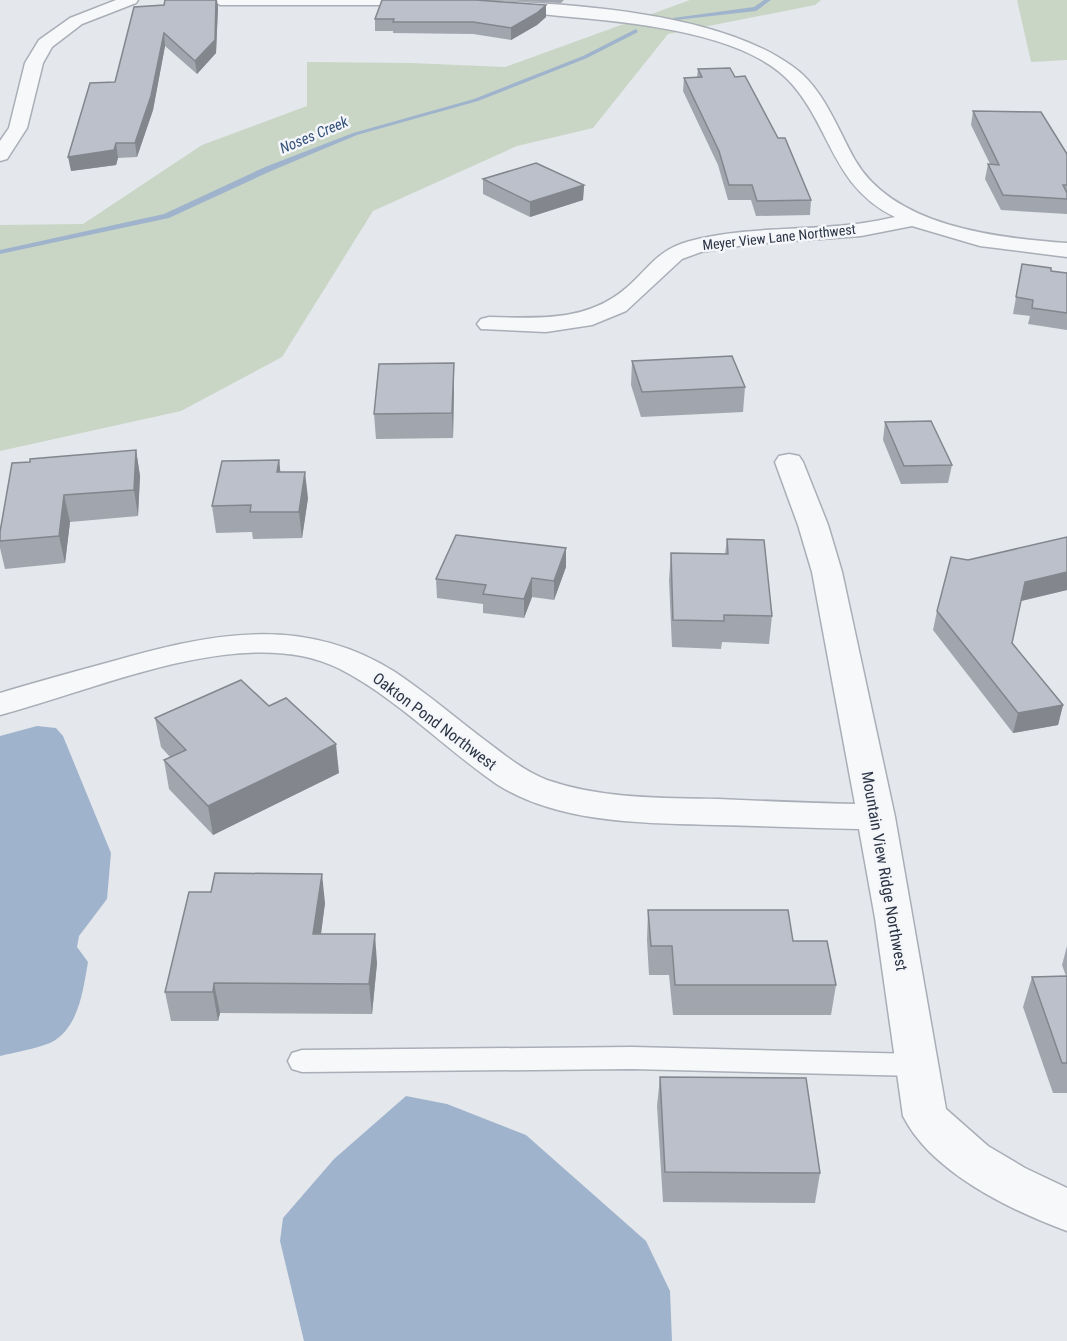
<svg xmlns="http://www.w3.org/2000/svg" width="1067" height="1341" font-family="'Roboto Condensed',sans-serif">
<style>
.green{fill:#c9d6c5}
.water{fill:#9fb4cc}
.lines{fill:none;stroke-linecap:round;stroke-linejoin:round}
.stream{fill:#9fb4cc;fill-rule:evenodd}
.service-casing{stroke:#a9aeb7;stroke-width:3}
.minor-casing{stroke:#a9aeb7;stroke-width:3}
.service{fill:#f7f8fa;fill-rule:evenodd}
.minor{fill:#f7f8fa;fill-rule:evenodd}
.wall{fill:#a1a5ae}
.shaded-wall{fill:#83868d}
.building{fill:#bbc0ca;stroke:#83868d;stroke-width:1.5}
.labels{text-anchor:middle;stroke-width:5;stroke-linejoin:round;paint-order:stroke}
.far-street-label{font-size:14px;fill:#2b3445;stroke:#f4f6f9}
.far-water-label{font-size:15px;font-style:italic;fill:#34527a;stroke:#f4f6f9}
.street-label{font-size:16px;fill:#2b3445;stroke:#f4f6f9}
</style>
<rect width="100%" height="100%" fill="#e4e7ec"/>
<g class="green">
<path d="M690,0H821L815,5L668,34L593,128L517,146L373,211L282,357L181,411L0,451V225L83,224L202,145L307,106V62L411,63L505,67Z"/>
<path d="M1017,0H1067V60L1031,62Z"/>
</g>
<g class="water">
<path d="M37,726L56,728L63,736L111,853L107,899L79,936L77,947L88,962C83,990 79,1029 50,1043C35,1049 16,1052 0,1056V736Z"/>
<path d="M406,1096L447,1104L526,1135L646,1241L670,1291L672,1341H304L280,1241L283,1218L334,1159Z"/>
</g>
<g class="lines">
<g class="stream">
<path d="M764,0H771L756,11L676,20L673,18L754,7Z"/>
<path d="M636,29L638,32L587,58L478,101L357,135L271,171L169,218L0,254V250L164,214L265,167L353,133L474,99L583,56Z"/>
</g>
<g class="service-casing">
<path id="service" d="M632,1047L917,1054L927,1057L931,1065L927,1073L917,1076L632,1069L302,1072L292,1069L288,1061L292,1053L302,1050Z"/>
</g>
<g class="minor-casing">
<g id="minor">
<path d="M116,0H138L136,3L82,24L52,47L43,63L27,128L7,159L0,161V141L9,128L25,63L39,40L70,18Z"/>
<path d="M212,0H406L398,5H220Z"/>
<path d="M411,0C517,0 705,3 792,66C823,87 837,128 855,160C894,227 997,238 1067,243V257L980,246L912,226L861,236L751,244L701,252L682,259L626,311L592,325L546,332L481,329L477,324L481,319L489,317C537,318 586,322 625,289C649,269 656,250 690,241C757,223 827,234 895,217C832,186 832,129 791,83C745,31 625,22 560,16C513,11 466,6 419,5Z"/>
<path d="M789,454L799,456L803,462L828,525L842,572L895,817L946,1109L988,1146L1025,1168L1067,1188V1231C1010,1210 931,1172 903,1116L875,918L859,829C812,828 764,826 717,825C645,823 561,824 498,785C444,748 398,699 340,669C246,621 96,690 0,715V693C36,682 73,672 110,662C208,634 302,613 395,672C428,694 458,720 490,744C507,757 526,772 547,780C602,799 661,798 718,799C764,801 809,803 855,804L812,572L798,525L775,462L779,456Z"/>
</g>
</g>
<use href="#service" class="service"/>
<use href="#minor" class="minor"/>
</g>
<g class="wall">
<path d="M501,0H564L561,3Z"/>
<path d="M164,5L218,7L216,53L197,74L165,46L153,110L137,157L118,158L116,165L71,171L115,82Z"/>
<path d="M546,5V17L537,25L511,40L473,34L393,33V31H375V19Z"/>
<path d="M698,69L735,77L811,200L810,215L756,216L751,200H728L718,165L683,91L684,78L697,77Z"/>
<path d="M973,111L1067,154V214L1001,210L985,179L988,164H990L971,125Z"/>
<path d="M483,179L584,185L583,200L530,217L483,194Z"/>
<path d="M1022,264L1051,271L1067,273V330L1028,324L1030,316L1013,314Z"/>
<path d="M632,361L745,387L743,412L641,417L631,385Z"/>
<path d="M454,387L453,438L376,439L374,414Z"/>
<path d="M885,422L952,465L948,483L901,484L883,440Z"/>
<path d="M136,450L140,476L138,516L70,522L65,563L5,569L0,548V532L30,462Z"/>
<path d="M279,460L280,472L308,498L302,538L253,539L252,532L216,533L212,506Z"/>
<path d="M1067,537V590L1021,601L1012,643L1063,705L1058,725L1013,733L933,630L937,611L968,560Z"/>
<path d="M727,539L772,616L769,644L722,642L721,649L672,647L669,580L671,553L725,554Z"/>
<path d="M566,567L554,600L532,597L524,618L483,613V604L437,598L436,579Z"/>
<path d="M155,718L339,773L213,835L169,789L164,760L170,757L161,747Z"/>
<path d="M325,903L321,934L377,963L372,1014L220,1013L218,1021H171L165,992Z"/>
<path d="M648,910L793,941L836,985L831,1015H673L669,975H649L647,940Z"/>
<path d="M1067,946V1093H1053L1023,1007L1032,977L1066,976L1062,965Z"/>
<path d="M660,1077L820,1173L815,1203L663,1202L657,1106Z"/>
</g>
<g class="shaded-wall">
<path d="M216,0H217L218,7L216,53L197,74L195,61Z"/>
<path d="M546,5V17L537,25L511,40V28Z"/>
<path d="M164,33L165,46L153,110L137,157L135,143Z"/>
<path d="M116,143L118,158L116,165L71,171L68,157Z"/>
<path d="M584,185L583,200L530,217V202Z"/>
<path d="M454,363V387L453,438L452,413Z"/>
<path d="M136,450L140,476L138,516L134,490Z"/>
<path d="M279,460L282,485L277,472Z"/>
<path d="M305,472L308,498L302,538L299,512Z"/>
<path d="M64,495L70,522L65,563L59,536Z"/>
<path d="M566,548V567L554,600V581Z"/>
<path d="M1067,572V590L1021,601L1025,582Z"/>
<path d="M532,578V597L524,618V599Z"/>
<path d="M1063,705L1058,725L1013,733L1018,713Z"/>
<path d="M336,744L339,773L213,835L208,806Z"/>
<path d="M322,874L325,903L317,963L313,934Z"/>
<path d="M375,934L377,963L372,1014L369,984Z"/>
<path d="M214,983L220,1013L218,1021L213,992Z"/>
</g>
<g class="building">
<path d="M165,0H216L215,40L195,61L164,33L151,96L135,143H116L114,150L68,157L90,83L115,82L134,7L164,5Z"/>
<path d="M382,0H476L546,5L537,13L511,28L473,22H393L394,19H375Z"/>
<path d="M730,68L735,77L745,76L778,138H785L811,200L757,201L752,185H729L719,151L684,78L702,77L698,69Z"/>
<path d="M973,111L1041,112L1067,154V185H1063L1067,193V199L1003,195L988,164L999,165Z"/>
<path d="M536,163L584,185L530,202L483,179Z"/>
<path d="M1022,264L1051,268V271L1067,273V313L1032,308L1033,300L1016,297Z"/>
<path d="M732,356L745,387L642,392L632,361Z"/>
<path d="M454,363L452,413L374,414L379,364Z"/>
<path d="M931,421L952,465L904,466L885,422Z"/>
<path d="M136,450L134,490L64,495L59,536L0,541V532L12,463L30,462V459Z"/>
<path d="M279,460L277,472H305L299,512H250L251,505L212,506L222,461Z"/>
<path d="M456,535L566,548L554,581L532,578L524,599L483,594L486,585L436,579Z"/>
<path d="M1067,537V572L1025,582L1012,643L1063,705L1018,713L937,611L951,557L968,560Z"/>
<path d="M727,539L764,540L772,616L724,615V621L673,620L671,553L728,554Z"/>
<path d="M241,680L269,706L286,698L336,744L208,806L164,760L186,750L155,718Z"/>
<path d="M215,873L322,874L313,934H375L369,984L214,983L213,992H165L189,892H211Z"/>
<path d="M648,910H788L793,941H827L836,985H675L672,946H651Z"/>
<path d="M1067,976V1063H1062L1032,977Z"/>
<path d="M660,1077L806,1078L820,1173L665,1172Z"/>
</g>
<g class="labels">
<g class="far-street-label">
<text transform="translate(779 237) rotate(-6)" y="5">Meyer View Lane Northwest</text>
</g>
<g class="far-water-label">
<text transform="translate(314 135) rotate(-23)" y="5">Noses Creek</text>
</g>
<g class="street-label">
<text transform="translate(435 721) rotate(37)" y="6">Oakton Pond Northwest</text>
<text transform="translate(885 871) rotate(80)" y="6">Mountain View Ridge Northwest</text>
</g>
</g>
</svg>
